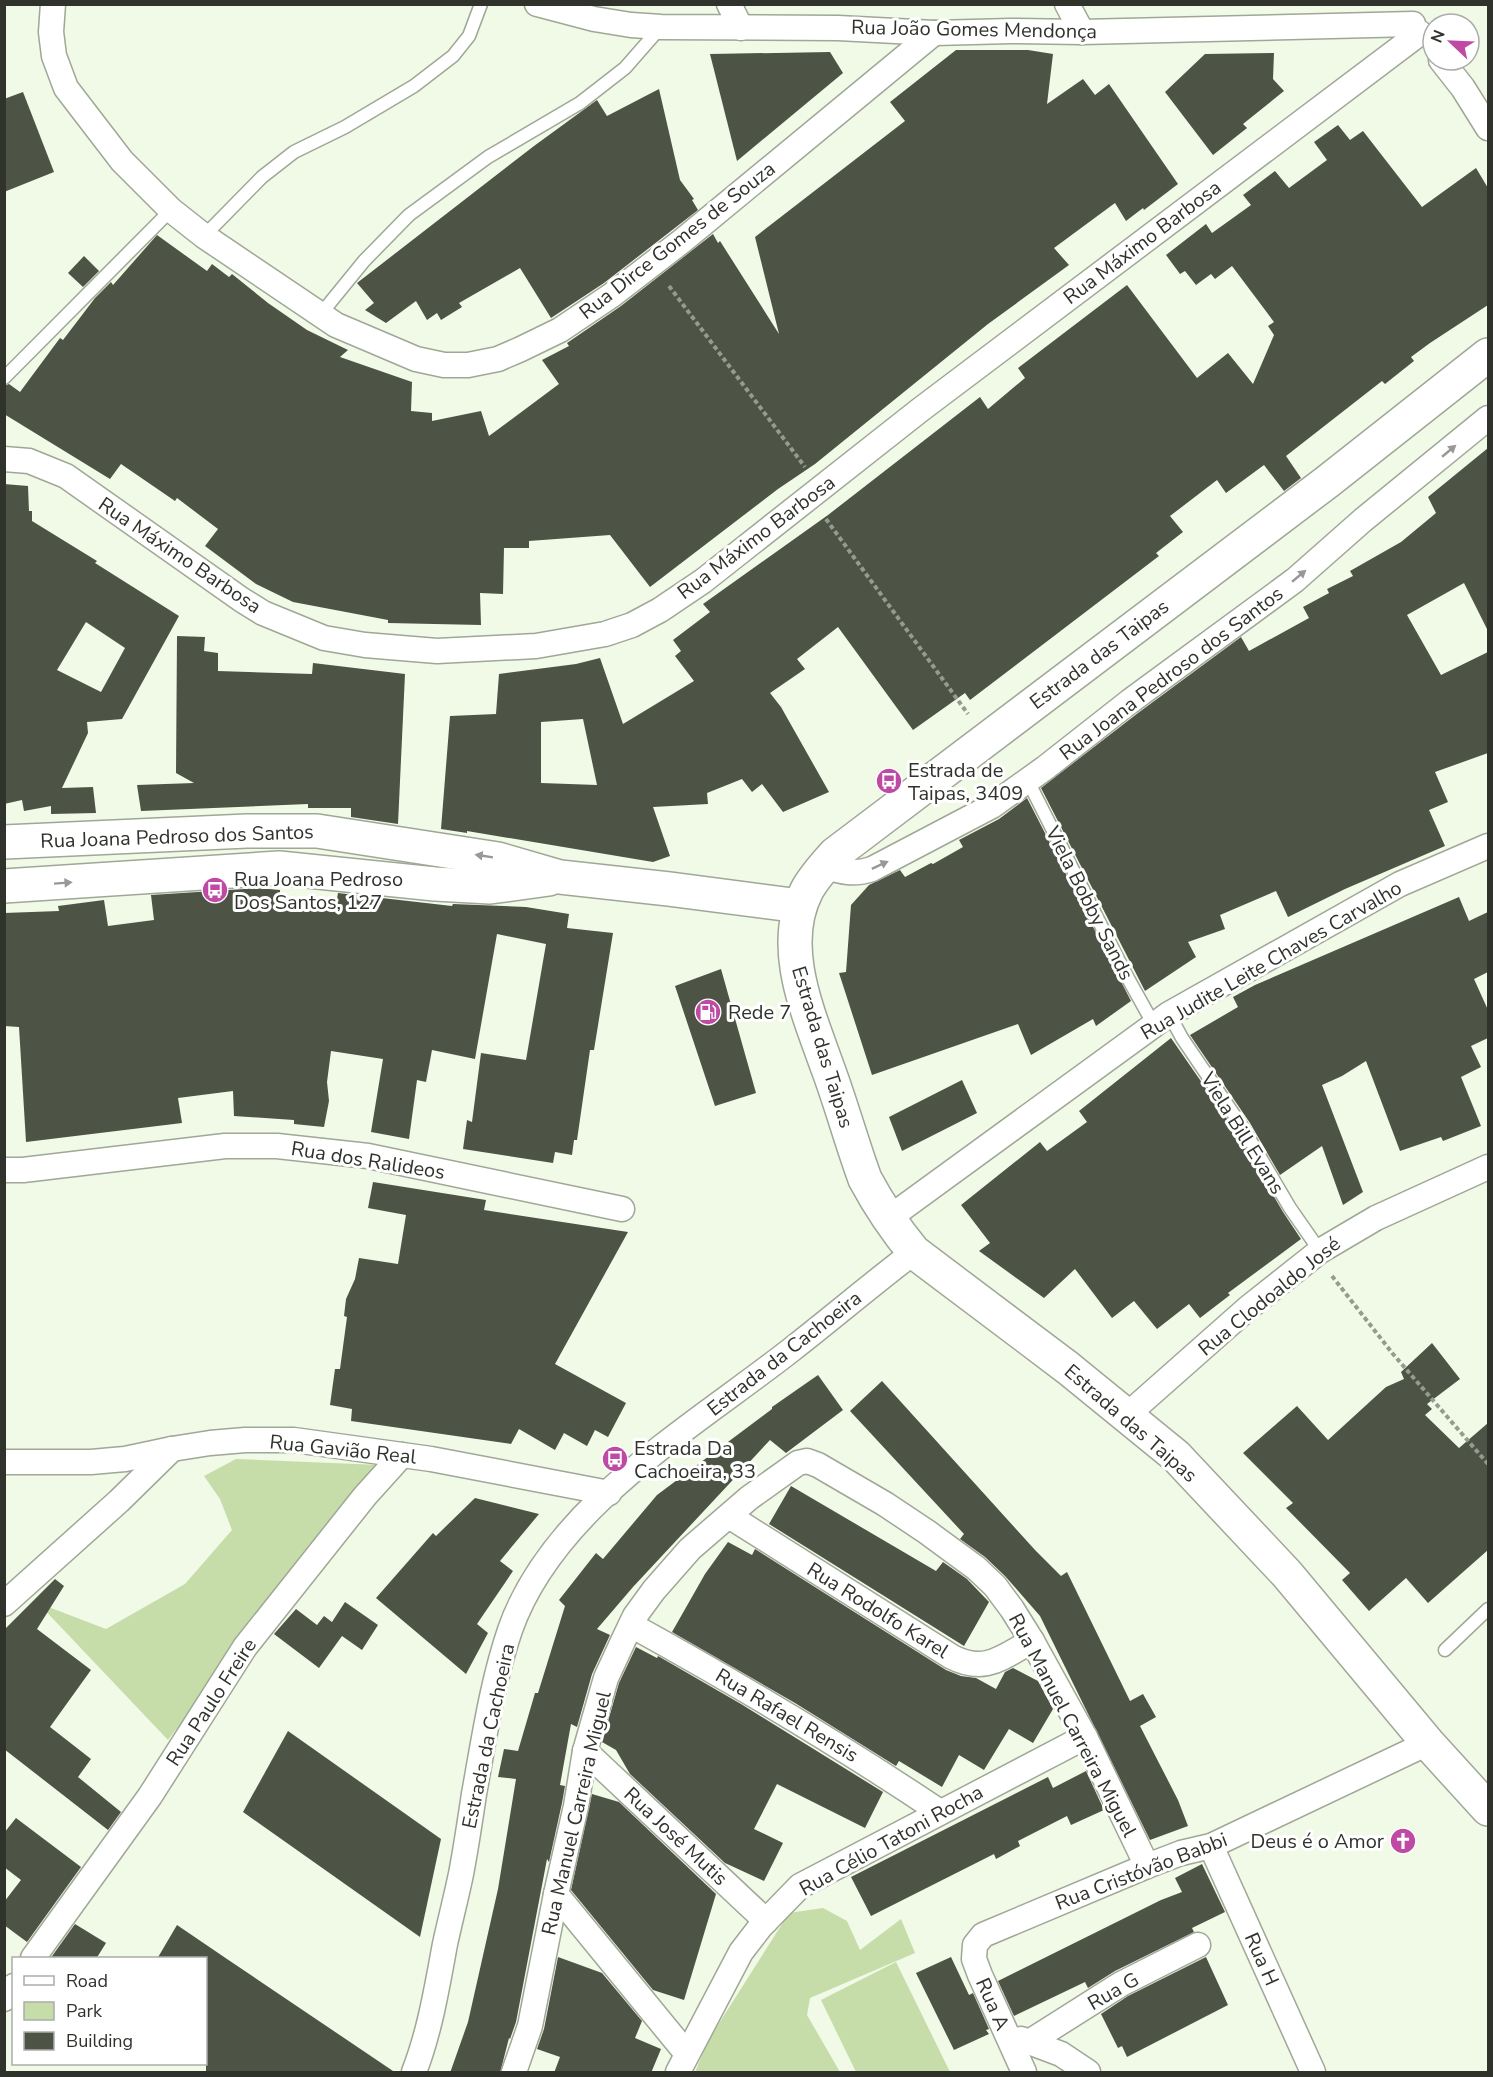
<svg xmlns="http://www.w3.org/2000/svg" width="1493" height="2077" font-family="'Nunito Sans',sans-serif">
<style>
.green{fill:#c6dda9}
.building{fill:#4d5445;fill-rule:evenodd}
.lines{fill:none;stroke-linecap:round;stroke-linejoin:round}
.lane-casing{stroke:#9fa796;stroke-width:15}
.street-casing{stroke:#9fa796;stroke-width:27}
.secondary-casing{stroke:#9fa796;stroke-width:36}
.path{stroke:#959b8e;stroke-width:4;stroke-dasharray:4.5 3;stroke-linecap:butt}
.lane{stroke:#fff;stroke-width:12}
.street{stroke:#fff;stroke-width:24}
.secondary{stroke:#fff;stroke-width:33}
.oneway{fill:#989996}
.labels{text-anchor:middle;stroke-width:6;stroke-linejoin:round;paint-order:stroke}
.street-label{font-size:20px;fill:#30332c;stroke:#fff}
.poi-label{font-size:20px;fill:#30332c;stroke:#fff;text-anchor:start}
</style>
<rect width="100%" height="100%" fill="#f1f9e7"/>
<g class="green">
<path d="M236,1459L380,1465L168,1740L38,1603L106,1629L185,1584L232,1530L220,1499L204,1476Z"/>
<path d="M823,1908L847,1921L860,1950L901,1919L915,1953L810,1998L807,2015L840,2072H695L709,2039L789,1913Z"/>
<path d="M896,1962L950,2072H856L821,2000Z"/>
</g>
<g class="building">
<path d="M956,50H1028L1053,54L1047,104L1083,79L1095,95L1109,84L1178,184L1144,210L1143,208L1126,221L1115,203L1054,248L1069,265L988,324L815,464L778,489L650,587L610,535L529,541V548H504L503,594L480,593L481,625L388,623V620L293,602L256,584L205,546L218,529L177,498L175,501L121,464L110,479L4,414V386L9,384L20,392L60,338L63,340L95,298L111,282L113,285L157,235L207,271L212,264L229,277L232,274L268,303L307,330L348,350L340,357L412,382L411,411L432,413V421L481,411L489,436L559,384L542,360L569,346L567,343L621,306L713,234L718,243L720,241L779,334L755,237L905,121L890,102Z"/>
<path d="M830,52L843,73L737,161L710,54Z"/>
<path d="M1274,53L1273,79L1284,91L1243,124L1247,128L1213,155L1165,92L1205,54Z"/>
<path d="M659,89L680,180L694,199L692,200L698,210L604,283L551,318L520,268L459,303L462,307L441,320L437,313L427,320L416,301L386,323L365,310L374,303L357,283L534,146L597,100L607,116Z"/>
<path d="M23,92L54,172L4,192V99Z"/>
<path d="M1338,125L1350,140L1363,131L1422,207L1476,168L1488,188V305L1430,343L1411,357L1414,361L1385,384L1382,381L1286,456L1301,478L1284,491L1264,465L1226,493L1217,480L1170,516L1183,532L1156,553L1159,556L970,700L965,693L913,730L838,627L797,659L805,669L770,693L781,707L829,792L783,812L762,784L752,792L742,779L707,793L708,804L653,807L670,856L653,862L467,831V833L441,829L450,716L496,714L499,674L576,664L600,658L623,724L694,681L675,656L681,651L673,640L710,612L703,604L828,515L980,397L988,409L1025,378L1018,368L1127,285L1197,378L1228,353L1253,384L1274,335L1268,326L1274,322L1232,266L1215,279L1211,274L1196,285L1185,271L1180,274L1166,255L1206,224L1212,233L1251,205L1243,195L1275,171L1289,188L1327,160L1314,142ZM583,719L597,785L541,783V722Z"/>
<path d="M84,256L99,271L83,287L68,273Z"/>
<path d="M1488,448V631L1464,583L1407,615L1441,675L1488,652V753L1435,772L1448,802L1429,810L1445,846L1345,889L1288,917L1276,891L1220,915L1225,929L1188,942L1196,957L1145,991L1041,788L1138,713L1241,637L1249,651L1309,618L1303,607L1329,593L1327,589L1353,576L1350,571L1401,542L1430,518L1436,513L1428,497Z"/>
<path d="M4,484L28,486L29,511H32V521L97,561L95,563L179,616L122,719L87,722L88,733L62,788L93,787L96,813L51,814V806L24,811L22,800L4,804ZM86,622L125,648L101,692L57,670Z"/>
<path d="M177,636L205,637L204,651L218,653V671L312,674L313,663L405,674L398,824L351,817V808H308V804L141,811L137,785L194,783L176,773Z"/>
<path d="M1027,798L1131,1001L1096,1026L1093,1019L1031,1055L1018,1024L872,1075L839,973L846,972L851,905L869,885L900,870L905,877L931,863L933,864L963,847L959,840L999,819Z"/>
<path d="M258,888L280,890V901L335,910L338,893L452,906L453,904L526,907L569,914L567,928L613,933L594,1050H590L577,1140H574L572,1155L555,1152L553,1163L463,1149L467,1120L472,1122L481,1053L526,1060L546,944L497,934L475,1059L432,1050L426,1082L417,1080L409,1139L371,1132L383,1059L331,1051L327,1082L329,1101L324,1127L294,1124V1120L234,1116L233,1091L178,1098L182,1123L26,1142L19,1027L4,1026V913L59,911L58,906L104,900L108,926L154,920L151,895Z"/>
<path d="M1459,897L1469,921L1488,912V972L1474,979L1488,1010V1038L1471,1046L1481,1067L1461,1077L1481,1126L1443,1141L1441,1137L1400,1151L1366,1061L1342,1076L1322,1085L1363,1192L1343,1205L1322,1146L1280,1175L1250,1123L1190,1035L1238,1007L1233,997L1255,985Z"/>
<path d="M721,969L756,1093L715,1106L675,986Z"/>
<path d="M1171,1038L1236,1132L1283,1212L1301,1239L1228,1293L1230,1295L1200,1318L1189,1304L1157,1329L1134,1301L1112,1318L1075,1269L1044,1298L979,1251L990,1243L961,1205L1040,1142L1047,1151L1087,1122L1079,1111Z"/>
<path d="M962,1080L977,1113L902,1151L889,1117Z"/>
<path d="M373,1182L486,1200L484,1210L628,1232L555,1364L626,1403L608,1437L595,1430L587,1446L564,1433L555,1450L519,1429L511,1444L351,1421L352,1409L330,1405L335,1369H340L347,1317L344,1316L346,1299L355,1279L359,1258L398,1264L406,1215L368,1208Z"/>
<path d="M1432,1343L1460,1379L1427,1404L1432,1409L1425,1415L1459,1448L1488,1423V1550L1428,1603L1406,1578L1369,1611L1342,1580L1350,1573L1286,1508L1293,1503L1243,1453L1297,1406L1328,1440L1386,1387L1404,1379L1401,1372Z"/>
<path d="M818,1375L843,1410L786,1453L770,1440L633,1587L597,1629L610,1635L592,1674L577,1727L571,1724L560,1785L565,1786L562,1803L549,1862L547,1859L516,2022L510,2039L509,2038L500,2073H450L468,2022L498,1889L516,1779L498,1777L504,1749L518,1751L535,1693H538L565,1606L559,1600L596,1553L603,1559L657,1495L772,1409V1407Z"/>
<path d="M882,1381L1035,1550L1061,1576L1067,1572L1130,1701L1143,1694L1156,1717L1140,1726L1178,1800L1188,1826L1150,1840L1040,1616L1005,1576L985,1557L960,1539L964,1534L850,1411Z"/>
<path d="M791,1486L936,1571L943,1562L967,1579L989,1602L964,1646L769,1524Z"/>
<path d="M475,1498L539,1514L500,1561L513,1571L477,1624L488,1633L466,1674L376,1598L433,1533L436,1536Z"/>
<path d="M728,1542L752,1555L755,1549L946,1670L961,1676L976,1678L996,1689L1005,1672L1013,1668L1038,1681L1053,1709L1033,1743L1009,1729L984,1770L959,1755L942,1787L899,1761L896,1766L795,1703L672,1632L705,1574Z"/>
<path d="M55,1579L64,1586L37,1629L91,1670L50,1727L91,1759L78,1777L121,1812L108,1830L4,1749V1630Z"/>
<path d="M345,1602L378,1625L362,1650L342,1636L319,1668L274,1634L296,1609L317,1625L324,1616L332,1622Z"/>
<path d="M636,1647L657,1658L658,1656L741,1704L883,1792L865,1828L777,1784L754,1829L783,1843L764,1881L725,1863L630,1774L616,1750L602,1742L619,1683Z"/>
<path d="M288,1731L441,1839L420,1937L243,1812Z"/>
<path d="M1086,1771L1104,1810L1071,1825L1067,1816L1018,1841L1020,1846L996,1859L994,1854L871,1916L851,1877L1048,1777L1053,1788Z"/>
<path d="M592,1794L619,1802L716,1894L684,2000L653,1990L571,1890Z"/>
<path d="M16,1818L81,1867L27,1942L4,1925V1902L21,1880L4,1867V1833Z"/>
<path d="M1202,1864L1225,1912L1192,1928L1194,1932L1115,1971L1088,1988L1085,1982L1014,2016L998,1981L1161,1900L1182,1892L1175,1878Z"/>
<path d="M75,1924L106,1943L96,1959H50Z"/>
<path d="M177,1925L227,1959L396,2073H206V1959H157Z"/>
<path d="M558,1957L602,1973L642,2021L635,2038L661,2049L651,2073H554L560,2057L537,2049L544,2029Z"/>
<path d="M951,1957L969,1995L973,1993L989,2029L986,2030L989,2034L954,2050L916,1973Z"/>
<path d="M1206,1957L1228,2005L1127,2057L1122,2046L1118,2048L1101,2014L1128,1996Z"/>
</g>
<g class="lines">
<g class="lane-casing">
<g id="lane">
<path d="M204,236L262,177L294,152L345,127L414,86L453,56L469,36L481,4"/>
<path d="M320,315L364,261L409,215L488,157L580,103L625,68L660,28"/>
<path d="M4,378L171,210"/>
<path d="M1028,781L1125,973L1154,1025"/>
<path d="M1169,1014L1182,1038L1243,1128L1290,1208L1320,1251"/>
<path d="M1445,1650L1488,1609"/>
</g>
</g>
<g class="street-casing">
<g id="street">
<path d="M53,4L51,32L54,56L66,88L122,161L171,210L204,236L336,325L416,359L444,365H468L498,359L521,349L560,330L612,295L682,241L934,33"/>
<path d="M537,4L594,19L631,25L661,27L838,28L934,33L1011,31L1082,32L1413,24"/>
<path d="M729,4L741,28"/>
<path d="M1067,4L1082,32"/>
<path d="M1441,60L1463,88L1488,128"/>
<path d="M4,459L29,461L66,476L242,600L263,613L324,638L365,645L437,651L536,646L605,634L632,625L660,610L703,581L920,410L1420,33"/>
<path d="M824,866C841,872 854,875 872,869L992,806L1045,768L1129,702L1295,580L1363,520L1488,418"/>
<path d="M4,1170H23L225,1146H277L368,1156L622,1209"/>
<path d="M889,1218L1169,1014L1400,884L1488,846"/>
<path d="M1127,1415L1248,1308L1320,1251L1376,1218L1488,1167"/>
<path d="M4,1462H91L125,1459L172,1449L210,1443L245,1440H294L431,1459L609,1493"/>
<path d="M729,1516L952,1657C986,1674 1002,1657 1032,1641"/>
<path d="M4,1604L119,1501L172,1449"/>
<path d="M631,1625C736,1683 840,1745 940,1812"/>
<path d="M585,1751L766,1921"/>
<path d="M1211,1846L1313,2072"/>
<path d="M556,1894L687,2054"/>
<path d="M33,1958L150,1796L245,1647L365,1496L402,1455"/>
<path d="M4,1999L14,1986"/>
<path d="M1021,2039L1061,2054L1088,2072"/>
<path d="M1031,2041L1121,1984L1198,1945"/>
<path d="M414,2072C430,2031 437,1987 445,1944C450,1921 456,1898 461,1874C466,1848 470,1821 474,1794C484,1739 492,1683 510,1630C553,1507 693,1427 791,1350C832,1318 872,1284 914,1252"/>
<path d="M514,2072L530,2026L556,1894L576,1806L585,1751L606,1678L624,1639L635,1616L654,1590L690,1549L749,1498L798,1463L807,1461L818,1465L885,1504L927,1532L976,1568L995,1586L1012,1609L1032,1641L1085,1737L1147,1866"/>
<path d="M678,2072L741,1952L761,1926L800,1886L1085,1737"/>
<path d="M1024,2072L980,1975L974,1959L975,1945L983,1935L1147,1866L1181,1853L1211,1846L1428,1743"/>
</g>
</g>
<g class="secondary-casing">
<g id="secondary">
<path d="M1488,355L1327,482L835,854C825,865 814,877 807,890C778,946 808,1012 827,1066C841,1103 851,1141 865,1179C879,1205 895,1229 914,1252L1068,1368L1176,1456L1287,1574L1428,1743L1488,1809"/>
<path d="M4,842L247,831H317L498,859L560,877L669,889L800,906"/>
<path d="M4,886L279,868L435,884L490,887L549,879"/>
</g>
</g>
<g class="path">
<path d="M669,286L805,467"/>
<path d="M826,519L968,714"/>
<path d="M1332,1276L1393,1354L1488,1464"/>
</g>
<use href="#lane" class="lane"/>
<use href="#street" class="street"/>
<use href="#secondary" class="secondary"/>
</g>
<defs><path id="oneway-solid" d="M-6-.8H1V-3.2L6.5 0L1 3.2V.8H-6Z" transform="scale(1.5)"/></defs>
<g class="oneway">
<use href="#oneway-solid" transform="translate(1449 451) rotate(-40)"/>
<use href="#oneway-solid" transform="translate(1299 576) rotate(-40)"/>
<use href="#oneway-solid" transform="translate(484 856) rotate(-171)"/>
<use href="#oneway-solid" transform="translate(880 865) rotate(-25)"/>
<use href="#oneway-solid" transform="translate(63 883) rotate(-4)"/>
</g>
<defs>
<g id="bus-disc" transform="scale(1.35)"><circle r="9.5" fill="#be4aa4" stroke="#fff"/><path d="M-5-6H5V4H4V6H2V4H-2V6H-4V4H-5ZM-3.5-4V0h7V-4ZM-3.5 1.2v1.5H-2V1.2ZM2 1.2v1.5H3.5V1.2Z" fill="#fff"/></g>
<g id="fuel-disc" transform="scale(1.35)"><circle r="9.5" fill="#be4aa4" stroke="#fff"/><path d="M-5.5-6h7V0h2V4h1.3V-2.5L3-4.5l.8-.8L6-3V5H2.5V1h-1V6h-7ZM-4.2-4.7v3.2H.2V-4.7Z" fill="#fff"/></g>
<g id="church-disc" transform="scale(1.35)"><circle r="9.5" fill="#be4aa4" stroke="#fff"/><path d="M-1.2-6h2.4v3.5h3.3v2.4h-3.3V6h-2.4V-.1h-3.3v-2.4h3.3Z" fill="#fff"/></g>
</defs>
<g fill-rule="evenodd">
<use href="#bus-disc" x="889" y="781"/>
<use href="#bus-disc" x="215" y="890"/>
<use href="#fuel-disc" x="708" y="1012"/>
<use href="#bus-disc" x="615" y="1459"/>
<use href="#church-disc" x="1403" y="1841"/>
</g>
<g class="labels">
<g class="street-label">
<text transform="translate(974 29) rotate(1)" y="7">Rua João Gomes Mendonça</text>
<text transform="translate(677 240) rotate(-38)" y="7">Rua Dirce Gomes de Souza</text>
<text transform="translate(1142 242) rotate(-37)" y="7">Rua Máximo Barbosa</text>
<text transform="translate(756 537) rotate(-37)" y="7">Rua Máximo Barbosa</text>
<text transform="translate(180 555) rotate(34)" y="7">Rua Máximo Barbosa</text>
<text transform="translate(1099 654) rotate(-37)" y="7">Estrada das Taipas</text>
<text transform="translate(1171 673) rotate(-37)" y="7">Rua Joana Pedroso dos Santos</text>
<text transform="translate(177 836) rotate(-2)" y="7">Rua Joana Pedroso dos Santos</text>
<text transform="translate(1090 903) rotate(63)" y="7">Viela Bobby Sands</text>
<text transform="translate(1271 960) rotate(-30)" y="7">Rua Judite Leite Chaves Carvalho</text>
<text transform="translate(823 1047) rotate(73)" y="7">Estrada das Taipas</text>
<text transform="translate(1243 1133) rotate(58)" y="7">Viela Bill Evans</text>
<text transform="translate(368 1160) rotate(9)" y="7">Rua dos Ralideos</text>
<text transform="translate(1269 1296) rotate(-39)" y="7">Rua Clodoaldo José</text>
<text transform="translate(784 1353) rotate(-38)" y="7">Estrada da Cachoeira</text>
<text transform="translate(1131 1423) rotate(41)" y="7">Estrada das Taipas</text>
<text transform="translate(343 1449) rotate(6)" y="7">Rua Gavião Real</text>
<text transform="translate(878 1610) rotate(32)" y="7">Rua Rodolfo Karel</text>
<text transform="translate(211 1702) rotate(-57)" y="7">Rua Paulo Freire</text>
<text transform="translate(787 1715) rotate(31)" y="7">Rua Rafael Rensis</text>
<text transform="translate(1073 1725) rotate(62)" y="7">Rua Manuel Carreira Miguel</text>
<text transform="translate(488 1736) rotate(-78)" y="7">Estrada da Cachoeira</text>
<text transform="translate(576 1813) rotate(-77)" y="7">Rua Manuel Carreira Miguel</text>
<text transform="translate(676 1836) rotate(43)" y="7">Rua José Mutis</text>
<text transform="translate(891 1840) rotate(-29)" y="7">Rua Célio Tatoni Rocha</text>
<text transform="translate(1141 1871) rotate(-21)" y="7">Rua Cristóvão Babbi</text>
<text transform="translate(1262 1959) rotate(66)" y="7">Rua H</text>
<text transform="translate(1113 1991) rotate(-30)" y="7">Rua G</text>
<text transform="translate(993 2004) rotate(66)" y="7">Rua A</text>
</g>
<g class="poi-label">
<text x="908" y="777">Estrada de<tspan x="908" dy="23">Taipas, 3409</tspan></text>
<text x="234" y="886">Rua Joana Pedroso<tspan x="234" dy="23">Dos Santos, 127</tspan></text>
<text x="728" y="1019">Rede 7</text>
<text x="634" y="1455">Estrada Da<tspan x="634" dy="23">Cachoeira, 33</tspan></text>
<text x="1384" y="1848" text-anchor="end">Deus é o Amor</text>
</g>
</g>
<rect width="1493" height="2077" fill="none" stroke="#30332c" stroke-width="12"/>
<rect x="12" y="1957" width="195" height="108" fill="#ffffff" stroke="#acadab" stroke-width="1.5"/>
<rect x="24" y="1976" width="30" height="9" fill="#ffffff" stroke="#acadab" stroke-width="1.5"/>
<text x="66" y="1987" font-size="18" fill="#30332c">Road</text>
<rect x="24" y="2002" width="30" height="18" fill="#c6dda9" stroke="#acadab" stroke-width="1.5"/>
<text x="66" y="2017" font-size="18" fill="#30332c">Park</text>
<rect x="24" y="2032" width="30" height="18" fill="#4d5445" stroke="#acadab" stroke-width="1.5"/>
<text x="66" y="2047" font-size="18" fill="#30332c">Building</text>
<g transform="translate(1451 42) rotate(293)"><circle r="28" fill="#ffffff" stroke="#acadab" stroke-width="1.5"/>
<path d="M0-4.5L10 22L0 15L-10 22Z" fill="#be4aa4"/>
<text y="-9" font-size="16" font-weight="bold" text-anchor="middle" fill="#30332c">N</text>
</g>
</svg>
